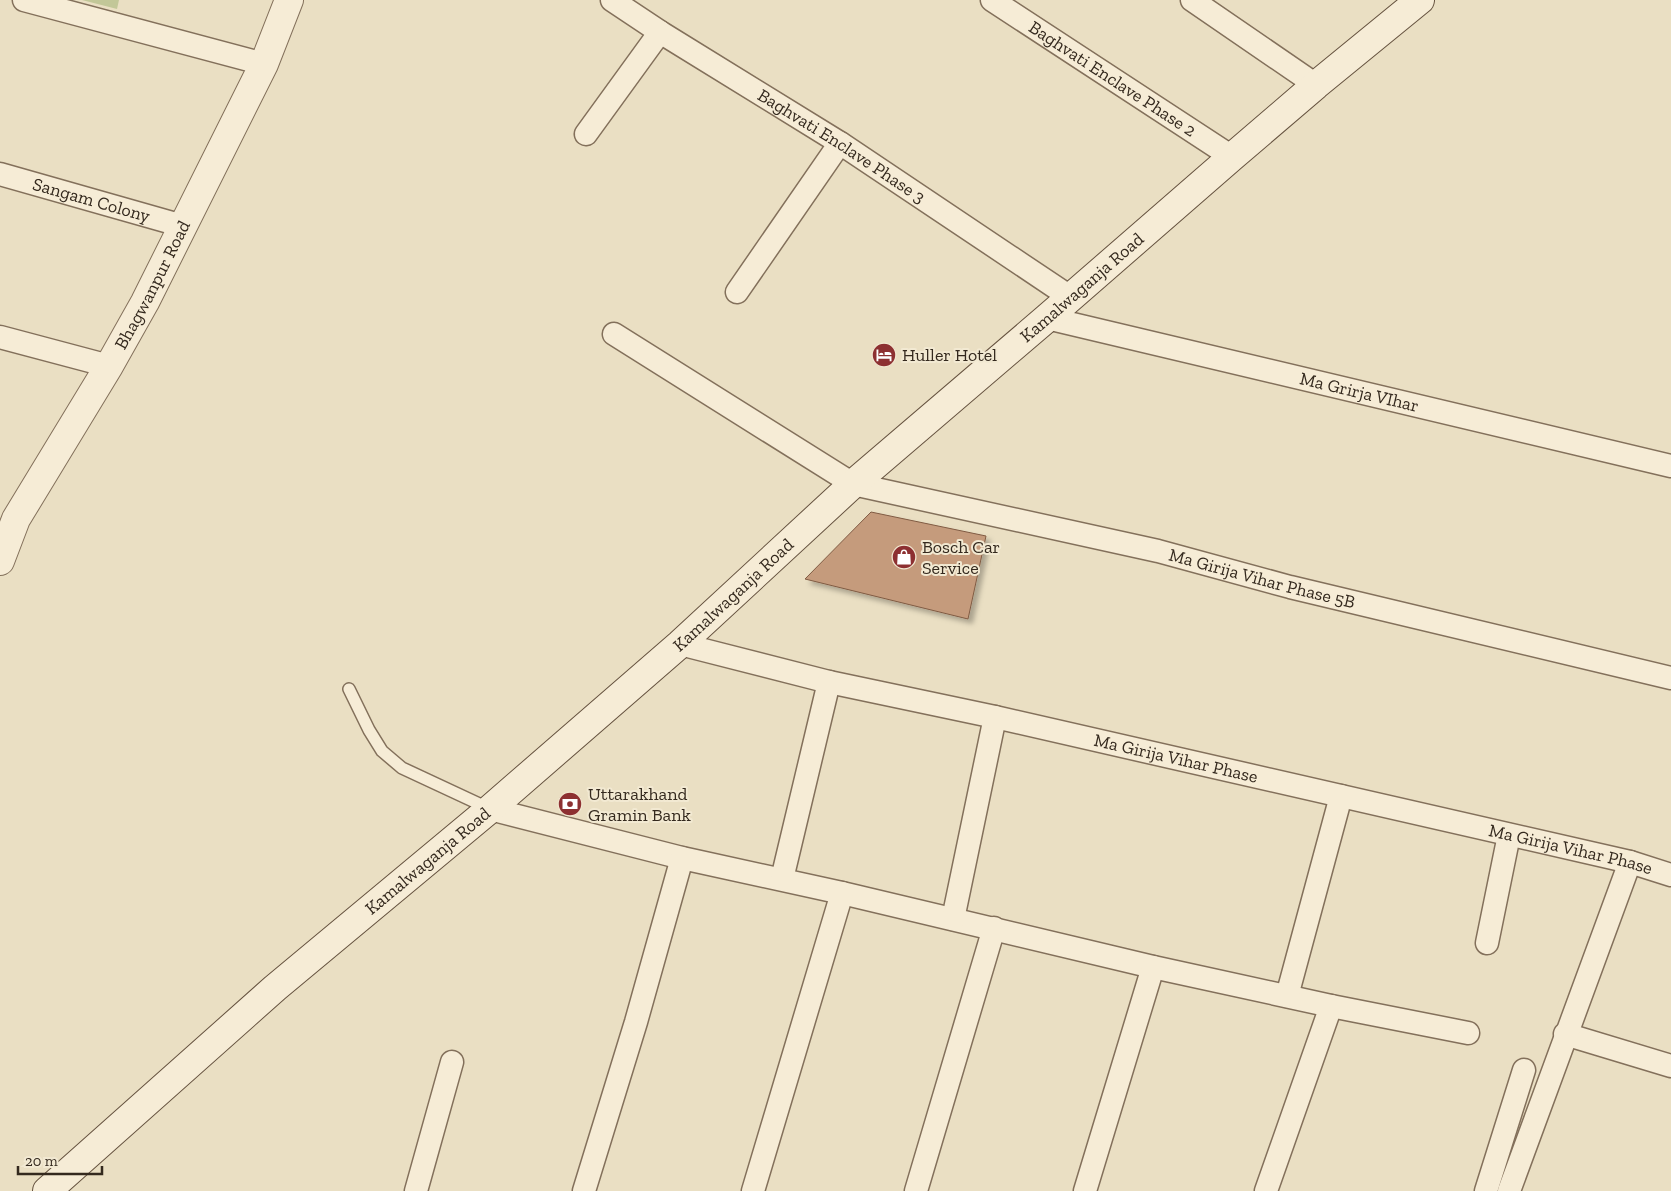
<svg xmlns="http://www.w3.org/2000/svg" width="1671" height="1191" font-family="'Zilla Slab',serif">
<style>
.green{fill:#c2c798}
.building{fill:#c59b7c;stroke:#805b43;filter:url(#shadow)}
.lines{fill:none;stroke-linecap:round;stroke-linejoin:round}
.service-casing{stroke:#83705b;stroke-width:14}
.minor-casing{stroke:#83705b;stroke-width:25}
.tertiary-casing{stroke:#83705b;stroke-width:30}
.secondary-casing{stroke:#65523f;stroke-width:30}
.service{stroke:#f6ecd6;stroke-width:11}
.minor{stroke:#f6ecd6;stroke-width:22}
.tertiary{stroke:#f6ecd6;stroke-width:28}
.secondary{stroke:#f6ecd6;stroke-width:28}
.labels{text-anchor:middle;stroke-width:4;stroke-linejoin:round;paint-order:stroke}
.street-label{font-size:18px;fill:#34291e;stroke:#f2e9d2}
.poi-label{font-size:18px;fill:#34291e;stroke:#f2e9d2;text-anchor:start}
</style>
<defs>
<filter id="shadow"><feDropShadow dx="4.5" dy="4.5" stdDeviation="2.5" flood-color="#0004"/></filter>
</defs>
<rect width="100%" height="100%" fill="#eadfc3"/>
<path class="green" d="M82,0H119L117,9Z"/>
<path class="building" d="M871,512L986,536L968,619L805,579Z"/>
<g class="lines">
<g class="service-casing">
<path id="service" d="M349,689L369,730L382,751L402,768L490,809"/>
</g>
<g class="minor-casing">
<g id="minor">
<path d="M24,0L264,64"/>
<path id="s1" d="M612,0L660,32L840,143L1070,297"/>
<path id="s2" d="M992,0L1232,157"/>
<path d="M1192,0L1316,85"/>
<path d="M586,134L660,32"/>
<path id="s3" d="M0,174L183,226"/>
<path d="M737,292L840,143"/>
<path id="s4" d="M1047,318L1671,466"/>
<path id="s5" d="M614,334L853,484L1158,551L1290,587L1671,678"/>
<path d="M0,337L109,366"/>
<path id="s6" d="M680,644L829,682L995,717L1630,862L1671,875"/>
<path d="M490,809L682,858L842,893L1153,967L1331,1006L1468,1033"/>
<path d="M782,879L829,682"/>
<path d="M953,919L995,717"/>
<path d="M1487,943L1509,835"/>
<path d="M1287,996L1341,796"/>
<path d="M1565,1034L1671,1066"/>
<path d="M416,1191L452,1062"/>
<path d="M584,1191L636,1022L682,858"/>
<path d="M753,1191L842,893"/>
<path d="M916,1191L994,928"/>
<path d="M1085,1191L1153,967"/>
<path d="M1266,1191L1331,1006"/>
<path d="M1486,1191L1524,1070"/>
<path d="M1509,1191L1630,862"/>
</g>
</g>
<g class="tertiary-casing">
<g id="tertiary">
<path id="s7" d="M0,561L16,519L109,366L145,302L264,64L289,0"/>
</g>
</g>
<g class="secondary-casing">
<g id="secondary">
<path id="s8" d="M47,1191L275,988L490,809L680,644L853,484L1047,318L1232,157L1316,85L1420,0"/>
</g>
</g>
<use href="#service" class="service"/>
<use href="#minor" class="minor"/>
<use href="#tertiary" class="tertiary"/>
<use href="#secondary" class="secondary"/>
</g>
<defs>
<g id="hotel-disc" transform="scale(1.25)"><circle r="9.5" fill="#8d3031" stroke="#f2e9d2"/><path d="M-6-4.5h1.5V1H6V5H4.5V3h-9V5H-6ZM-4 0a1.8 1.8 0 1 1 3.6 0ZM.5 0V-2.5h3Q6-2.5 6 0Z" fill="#fff"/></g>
<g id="shop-disc" transform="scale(1.25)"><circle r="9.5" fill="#8d3031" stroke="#f2e9d2"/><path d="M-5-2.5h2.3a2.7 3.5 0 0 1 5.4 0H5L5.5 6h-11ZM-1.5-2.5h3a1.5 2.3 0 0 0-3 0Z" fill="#fff"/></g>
<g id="bank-disc" transform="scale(1.25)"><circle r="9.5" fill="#8d3031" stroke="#f2e9d2"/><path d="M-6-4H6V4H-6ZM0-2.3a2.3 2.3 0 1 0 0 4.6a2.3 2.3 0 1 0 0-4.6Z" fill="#fff"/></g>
</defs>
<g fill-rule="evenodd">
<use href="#hotel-disc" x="884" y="355"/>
<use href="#shop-disc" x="904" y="557"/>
<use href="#bank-disc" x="570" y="804"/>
</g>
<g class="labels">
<g class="street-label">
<text dy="6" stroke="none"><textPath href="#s2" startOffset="144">Baghvati Enclave Phase 2</textPath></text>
<text dy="6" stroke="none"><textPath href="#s1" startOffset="272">Baghvati Enclave Phase 3</textPath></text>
<text dy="6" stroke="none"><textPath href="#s3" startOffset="95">Sangam Colony</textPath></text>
<text dy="6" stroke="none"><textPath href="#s7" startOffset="316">Bhagwanpur Road</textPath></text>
<text dy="6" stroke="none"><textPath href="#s8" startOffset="1374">Kamalwaganja Road</textPath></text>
<text dy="6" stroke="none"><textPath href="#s4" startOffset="321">Ma Grirja VIhar</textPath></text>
<text dy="6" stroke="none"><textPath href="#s5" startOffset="702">Ma Girija Vihar Phase 5B</textPath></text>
<text dy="6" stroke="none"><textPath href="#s8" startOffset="909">Kamalwaganja Road</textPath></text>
<text dy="6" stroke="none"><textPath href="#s6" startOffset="509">Ma Girija Vihar Phase</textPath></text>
<text dy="6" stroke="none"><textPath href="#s6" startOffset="914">Ma Girija Vihar Phase</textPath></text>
<text dy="6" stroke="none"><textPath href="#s8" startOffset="504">Kamalwaganja Road</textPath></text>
</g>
<g class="poi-label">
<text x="902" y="361">Huller Hotel</text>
<text x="922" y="553">Bosch Car<tspan x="922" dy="21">Service</tspan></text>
<text x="588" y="800">Uttarakhand<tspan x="588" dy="21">Gramin Bank</tspan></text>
</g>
</g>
<path d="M18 1166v8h84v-8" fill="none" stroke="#34291e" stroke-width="2.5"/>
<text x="25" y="1166" font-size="15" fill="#34291e" stroke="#f2e9d2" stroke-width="4" paint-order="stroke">20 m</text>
</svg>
